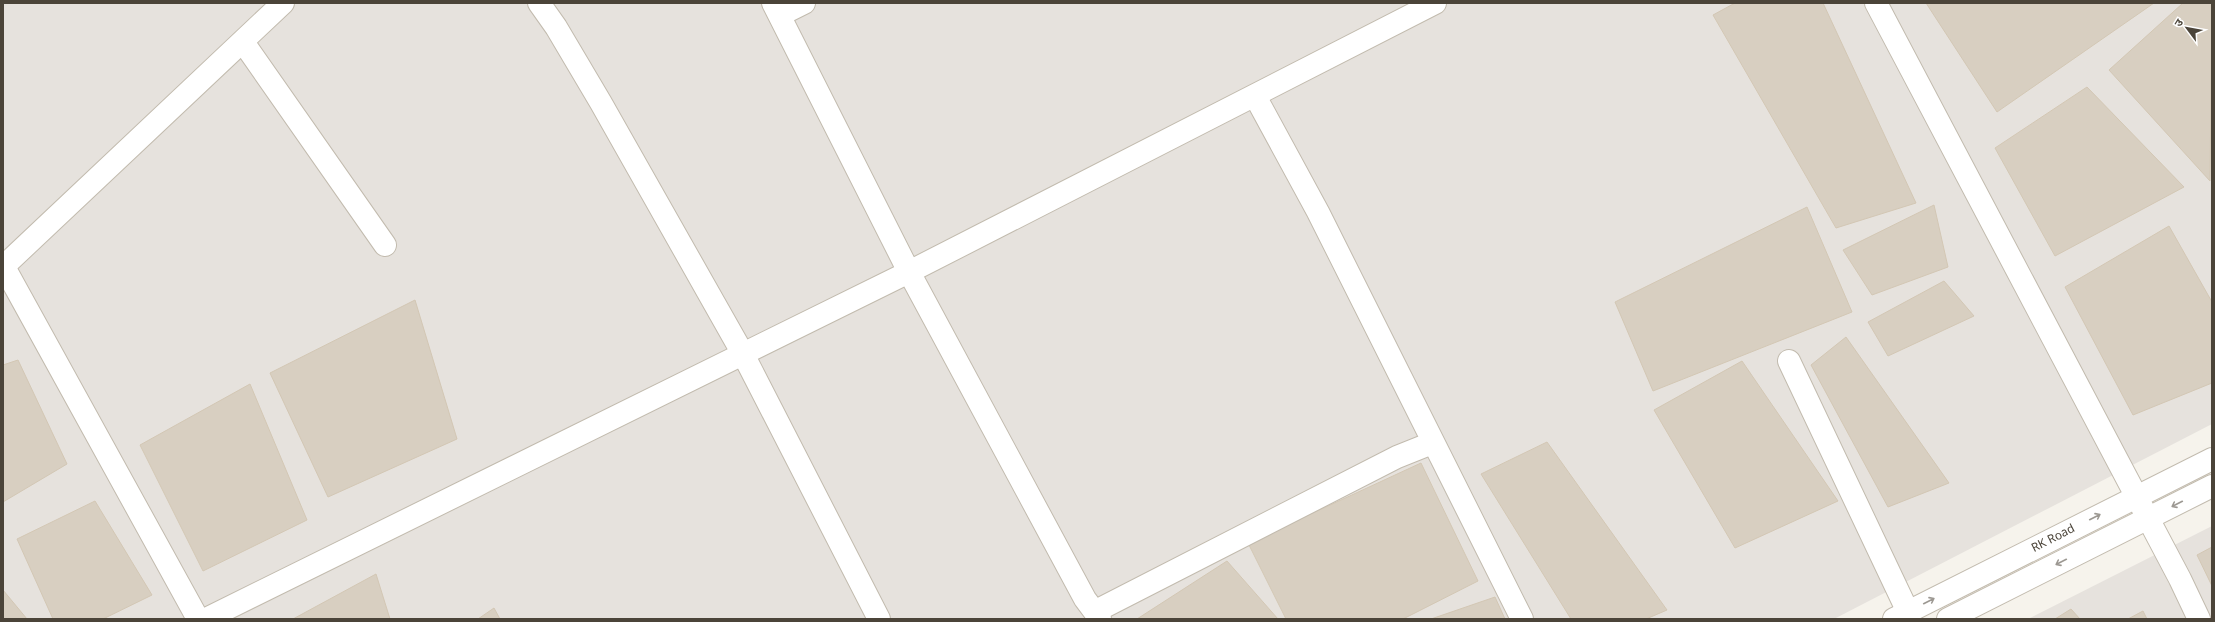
<svg xmlns="http://www.w3.org/2000/svg" width="2215" height="622" font-family="'Noto Sans','Noto Sans Devanagari',sans-serif">
<style>
.industrial{fill:#e6e2dd}
.building{fill:#d8cfc1;stroke:#d3c7b4}
.lines{fill:none;stroke-linecap:round;stroke-linejoin:round}
.minor-casing{stroke:#c2bbae;stroke-width:24}
.minor{stroke:#fff;stroke-width:22}
.oneway{stroke:#9c9892}
.labels{text-anchor:middle;stroke-width:3.5;stroke-linejoin:round;paint-order:stroke}
.street-label{font-size:12px;fill:#4b4439;stroke:#fff}
</style>
<rect width="100%" height="100%" fill="#f6f3ec"/>
<g class="industrial">
<path d="M3,3H2212V424L1834,619H3Z"/>
<path d="M2212,526V619H2028Z"/>
</g>
<g class="building">
<path d="M1735,3H1823L1916,203L1836,228L1713,15Z"/>
<path d="M1926,3H2154L1997,112Z"/>
<path d="M2183,3H2212L2210,181L2109,70Z"/>
<path d="M2087,87L2184,187L2055,256L1995,148Z"/>
<path d="M1934,205L1948,267L1872,295L1843,250Z"/>
<path d="M1807,207L1852,312L1653,391L1615,302Z"/>
<path d="M2169,226L2212,302V383L2133,415L2065,287Z"/>
<path d="M1944,281L1974,316L1888,356L1868,322Z"/>
<path d="M415,300L457,439L328,497L270,373Z"/>
<path d="M1846,337L1949,483L1888,507L1811,365Z"/>
<path d="M18,360L67,464L3,502V365Z"/>
<path d="M1742,361L1838,501L1735,548L1654,410Z"/>
<path d="M250,384L307,520L203,571L140,445Z"/>
<path d="M1547,442L1667,610L1646,619H1571L1481,474Z"/>
<path d="M1421,463L1478,581L1403,619H1286L1248,543Z"/>
<path d="M95,501L152,595L103,619H53L17,539Z"/>
<path d="M2212,547V586L2197,555Z"/>
<path d="M1227,561L1278,619H1137Z"/>
<path d="M376,574L390,619H293Z"/>
<path d="M3,590L27,619H3Z"/>
<path d="M1495,597L1505,619H1431Z"/>
<path d="M494,608L500,619H478Z"/>
<path d="M2071,609L2080,619H2055Z"/>
<path d="M2143,611L2147,619H2128Z"/>
</g>
<g class="lines">
<g class="minor-casing">
<g id="minor">
<path d="M539,3L556,27L601,103L743,354L879,619"/>
<path d="M773,3L909,272L1085,599L1100,619"/>
<path d="M1876,3L2180,579L2199,619"/>
<path d="M780,15L804,3"/>
<path d="M243,42L385,245"/>
<path d="M1255,96L1318,212L1522,619"/>
<path d="M3,265L198,619"/>
<path d="M4,266L283,3"/>
<path d="M1789,361L1908,612"/>
<path d="M1096,611L1397,457L1432,443"/>
<path d="M206,619L909,272L1435,3"/>
<path d="M1894,619L2212,459"/>
<path d="M1948,619L2212,486"/>
</g>
</g>
<use href="#minor" class="minor"/>
</g>
<defs><path id="oneway-shaft" d="M-6 0H5M1.5-3L5.5 0L1.5 3" fill="none" stroke-width="1.6" stroke-linecap="round" stroke-linejoin="round"/></defs>
<g class="oneway">
<use href="#oneway-shaft" transform="translate(2177 504) rotate(153)"/>
<use href="#oneway-shaft" transform="translate(2095 517) rotate(-27)"/>
<use href="#oneway-shaft" transform="translate(2061 562) rotate(153)"/>
<use href="#oneway-shaft" transform="translate(1929 601) rotate(-27)"/>
</g>
<g class="labels">
<g class="street-label">
<text transform="translate(2053 538) rotate(-27)" y="4">RK Road</text>
</g>
</g>
<rect width="2215" height="622" fill="none" stroke="#4b4439" stroke-width="8"/>
<g transform="translate(2187 28) rotate(302)" stroke="#ffffff" stroke-width="3" paint-order="stroke">
<path d="M0-3L7 15L0 10L-7 15Z" fill="#4b4439"/>
<text y="-6" font-size="11" font-weight="bold" text-anchor="middle" fill="#4b4439">उ</text>
</g>
</svg>
